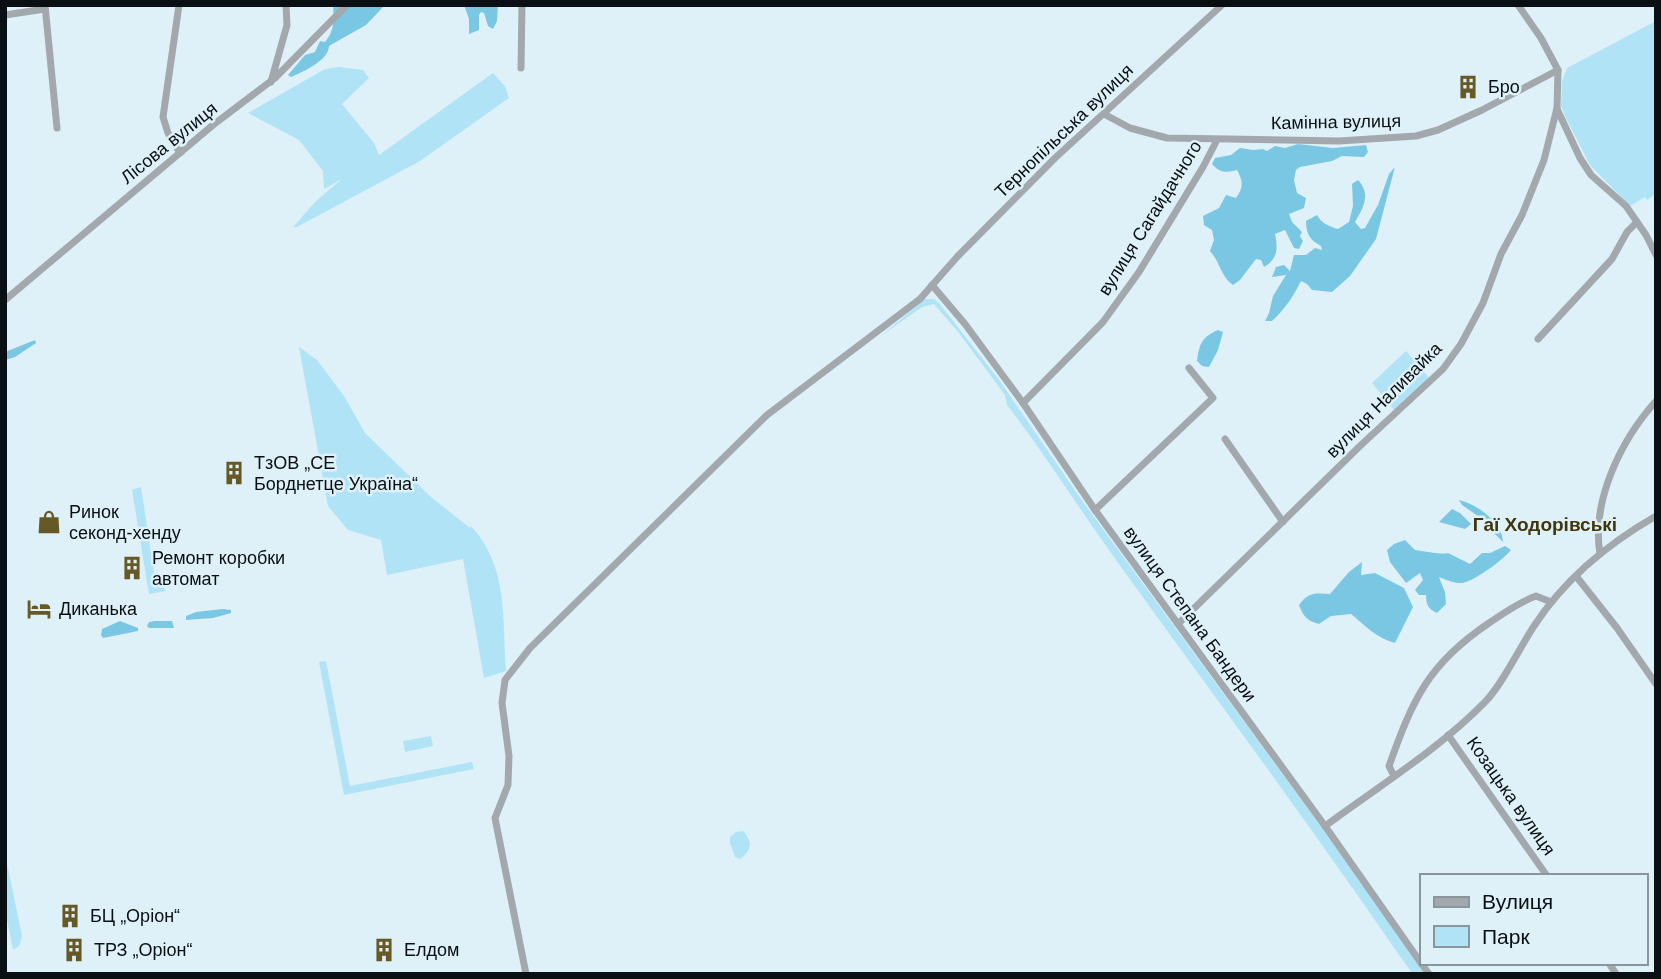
<svg xmlns="http://www.w3.org/2000/svg" width="1661" height="979" font-family="Arial,sans-serif">
<style>
.green{fill:#b0e3f6}
.forest{fill:#7ac7e3}
.lines{fill:none;stroke-linecap:round;stroke-linejoin:round}
.minor{stroke:#a3a8ad;stroke-width:7}
.labels{text-anchor:middle;stroke-width:5;stroke-linejoin:round;paint-order:stroke}
.poi-label{font-size:18px;fill:#090f12;stroke:#dff1f8;text-anchor:start}
.street-label{font-size:18px;fill:#090f12;stroke:#dff1f8}
.neighbourhood-label{font-size:19px;font-weight:bold;fill:#40360c;stroke:#dff1f8}
</style>
<rect width="100%" height="100%" fill="#dff1f8"/>
<g class="green">
<path d="M1656,21V194L1647,200L1645,197L1630,206L1590,165L1566,118L1561,106L1562,82L1567,68Z"/>
<path d="M339,67L363,70L369,78L342,104L374,143L379,155L493,73L505,86L509,98L420,161L297,227H293L316,201L342,179L324,189L323,171L299,140L248,113L325,69Z"/>
<path d="M925,299H934L939,303L1000,381L1081,499L1352,869L1425,974H1413L1399,955C1306,819 1207,687 1111,553C1076,504 1044,453 1007,405L1005,395L959,333L934,304L922,307L881,336Z"/>
<path d="M299,347L317,360L344,396L365,433L431,497L470,528L471,526C509,567 502,619 506,671L484,678L463,559L387,575L381,540L348,530L328,506Z"/>
<path d="M1406,351L1430,379L1394,410L1372,383Z"/>
<path d="M141,487L154,572L166,591L149,594L132,490Z"/>
<path d="M326,661L350,786L472,762L474,769L344,795L319,662Z"/>
<path d="M431,736L433,746L405,752L403,741Z"/>
<path d="M743,831C753,842 752,850 740,859L735,857L730,843V837L736,832Z"/>
<path d="M5,865L8,868L22,936L19,946L13,950L5,910Z"/>
</g>
<g class="forest">
<path d="M333,5H385L366,25L329,46C329,60 303,72 291,77L288,75L305,55L315,52L320,41L325,42C335,30 334,20 333,5Z"/>
<path d="M464,5H498L497,21L493,29L488,26L484,13L481,12L479,15V30L469,34V19Z"/>
<path d="M1298,144L1333,148L1366,145L1368,152L1364,157L1342,156L1332,161L1300,167L1296,170L1294,180L1297,193L1306,198L1304,208L1289,214L1292,222L1302,232L1300,236L1303,241L1299,249L1294,248L1285,230L1275,234C1278,248 1278,259 1264,267L1261,260L1256,259L1240,280L1233,285C1221,277 1220,262 1210,251L1214,240L1212,230L1204,225L1203,216L1219,208L1226,195L1236,198C1244,187 1243,181 1237,170C1226,173 1220,173 1212,164L1215,158L1231,155L1240,148L1253,150L1263,149L1267,151L1275,146L1285,148Z"/>
<path d="M1395,167L1376,239L1350,276L1332,292L1312,290L1307,284L1301,281C1293,297 1285,309 1272,321H1265L1269,313L1273,296L1286,275L1272,277L1276,267L1284,265L1290,271L1294,255H1306L1315,248L1322,250L1321,246C1310,240 1306,234 1306,221L1317,215C1321,223 1330,227 1338,229L1349,222L1353,206L1352,184L1358,180C1371,194 1364,207 1355,222L1361,229L1365,228L1378,205L1389,174Z"/>
<path d="M1218,330L1223,332L1218,350L1209,367L1202,366L1197,361C1199,344 1202,337 1218,330Z"/>
<path d="M35,340L36,343L15,357L5,360V352Z"/>
<path d="M1459,500C1477,504 1503,523 1503,542L1475,514L1462,505Z"/>
<path d="M1452,509L1460,513L1471,524L1465,529L1439,522Z"/>
<path d="M1405,540L1415,550C1424,551 1441,555 1448,553L1470,564L1482,553H1490L1505,546L1511,550C1503,560 1478,578 1466,582C1456,585 1447,580 1439,577L1445,592L1446,604L1437,613C1428,609 1426,604 1426,595H1419L1415,590L1423,580L1420,573L1406,583L1390,562L1387,550L1394,544Z"/>
<path d="M1362,562L1361,575L1375,573L1404,588L1413,607L1395,643C1376,638 1366,626 1351,614L1331,616L1319,624C1307,621 1303,616 1299,605C1308,592 1315,593 1330,594L1349,572Z"/>
<path d="M223,609L231,610V613L213,618L186,620V616L196,612Z"/>
<path d="M120,621L138,628V631L103,638L101,635L102,629Z"/>
<path d="M155,621H172L174,628H149L147,626L149,622Z"/>
</g>
<g class="lines">
<g class="minor">
<path d="M45,5L57,128"/>
<path d="M179,5L163,117L168,133L180,153"/>
<path d="M5,15L45,9"/>
<path d="M521,68L522,5"/>
<path d="M271,82L287,25L286,5"/>
<path d="M1557,109L1580,158L1591,175L1626,206L1646,235L1656,255"/>
<path d="M1104,114L1130,128L1167,138L1339,141L1416,136L1438,130L1482,110L1558,70"/>
<path d="M932,285L965,324L1023,403L1095,510L1325,826L1421,963"/>
<path d="M5,300L213,125L275,78L347,5"/>
<path d="M1538,339L1612,259L1627,232L1637,222"/>
<path d="M1023,403L1103,322L1139,272L1203,167L1217,140"/>
<path d="M1225,439L1283,522"/>
<path d="M1095,510L1213,398L1189,368"/>
<path d="M1600,554C1591,501 1621,440 1656,401"/>
<path d="M1576,576L1617,628L1656,684"/>
<path d="M1178,624L1361,445L1443,369L1461,344L1483,303L1501,254L1522,215L1544,160L1557,108L1558,70L1541,38L1518,5"/>
<path d="M1448,735L1547,876"/>
<path d="M1394,776L1389,766C1413,699 1428,664 1489,623C1504,613 1519,602 1536,596L1551,602"/>
<path d="M1325,826C1379,786 1438,750 1485,702C1502,685 1520,647 1534,626C1564,580 1609,543 1656,516"/>
<path d="M1421,963L1429,974"/>
<path d="M1609,963L1616,974"/>
<path d="M526,974L495,818L508,785L509,756L502,703L505,680L530,648L767,415L920,299L957,257L1055,158L1222,5"/>
</g>
</g>
<defs>
<g id="building-bare" transform="scale(1.89)"><path d="M-4-6H4V6H1V3H-1V6H-4ZM-2.5-4.3h1.7v1.8h-1.7ZM.8-4.3h1.7v1.8H.8ZM-2.5-1h1.7V.8h-1.7ZM.8-1h1.7V.8H.8Z" fill="#665926" stroke="#dff1f8" stroke-width="2.5" paint-order="stroke"/></g>
<g id="shop-bare" transform="scale(1.89)"><path d="M-5-2.5h2.3a2.7 3.5 0 0 1 5.4 0H5L5.5 6h-11ZM-1.5-2.5h3a1.5 2.3 0 0 0-3 0Z" fill="#665926" stroke="#dff1f8" stroke-width="2.5" paint-order="stroke"/></g>
<g id="hotel-bare" transform="scale(1.89)"><path d="M-6-4.5h1.5V1H6V5H4.5V3h-9V5H-6ZM-4 0a1.8 1.8 0 1 1 3.6 0ZM.5 0V-2.5h3Q6-2.5 6 0Z" fill="#665926" stroke="#dff1f8" stroke-width="2.5" paint-order="stroke"/></g>
</defs>
<g fill-rule="evenodd">
<use href="#building-bare" x="1468" y="87"/>
<use href="#building-bare" x="234" y="473"/>
<use href="#shop-bare" x="49" y="522"/>
<use href="#building-bare" x="132" y="568"/>
<use href="#hotel-bare" x="39" y="609"/>
<use href="#building-bare" x="70" y="916"/>
<use href="#building-bare" x="74" y="950"/>
<use href="#building-bare" x="384" y="950"/>
</g>
<g class="labels">
<g class="poi-label">
<text x="1488" y="93">Бро</text>
<text x="254" y="469">ТзОВ „СЕ<tspan x="254" dy="21">Борднетце Україна“</tspan></text>
<text x="69" y="518">Ринок<tspan x="69" dy="21">секонд-хенду</tspan></text>
<text x="152" y="564">Ремонт коробки<tspan x="152" dy="21">автомат</tspan></text>
<text x="59" y="615">Диканька</text>
<text x="90" y="922">БЦ „Оріон“</text>
<text x="94" y="956">ТРЗ „Оріон“</text>
<text x="404" y="956">Елдом</text>
</g>
<g class="street-label">
<text transform="translate(1336 122) rotate(-1)" y="6">Камінна вулиця</text>
<text transform="translate(1064 131) rotate(-44)" y="6">Тернопільська вулиця</text>
<text transform="translate(169 143) rotate(-39)" y="6">Лісова вулиця</text>
<text transform="translate(1150 218) rotate(-58)" y="6">вулиця Сагайдачного</text>
<text transform="translate(1384 400) rotate(-45)" y="6">вулиця Наливайка</text>
<text transform="translate(1190 614) rotate(54)" y="6">вулиця Степана Бандери</text>
<text transform="translate(1511 796) rotate(55)" y="6">Козацька вулиця</text>
</g>
<g class="neighbourhood-label">
<text x="1545" y="531">Гаї Ходорівські</text>
</g>
</g>
<rect width="1661" height="979" fill="none" stroke="#090f12" stroke-width="14"/>
<rect x="1420" y="874" width="228" height="91" fill="#dff1f8" stroke="#89979c" stroke-width="2"/>
<rect x="1434" y="897" width="35" height="10" fill="#a3a8ad" stroke="#89979c" stroke-width="2"/>
<text x="1482" y="909" font-size="21" fill="#090f12">Вулиця</text>
<rect x="1434" y="926" width="35" height="21" fill="#b0e3f6" stroke="#89979c" stroke-width="2"/>
<text x="1482" y="944" font-size="21" fill="#090f12">Парк</text>
</svg>
